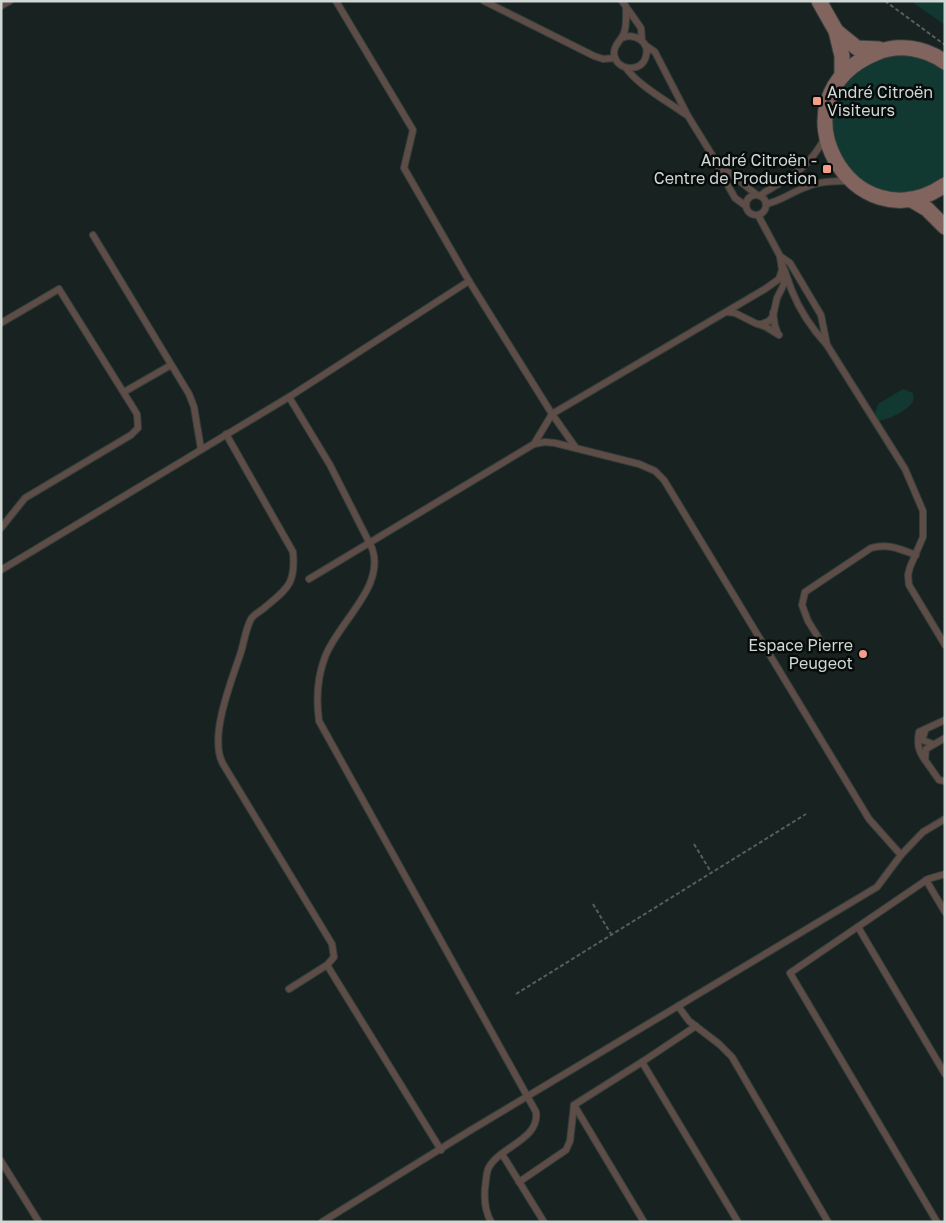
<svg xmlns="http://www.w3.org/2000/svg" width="946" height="1223" font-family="'Golos Text',sans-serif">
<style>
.green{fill:#123832}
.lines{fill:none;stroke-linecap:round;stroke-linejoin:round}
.lane-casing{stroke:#35403e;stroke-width:8}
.secondary-casing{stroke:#35403e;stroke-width:17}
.path{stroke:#555f5d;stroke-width:2;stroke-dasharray:4 2.5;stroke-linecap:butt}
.lane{stroke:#5e4c47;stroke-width:6}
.secondary{stroke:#81645d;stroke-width:15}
.poi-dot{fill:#f49e8a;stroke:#070b0a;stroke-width:2}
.labels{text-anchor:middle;stroke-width:5;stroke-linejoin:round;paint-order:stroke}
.poi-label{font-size:16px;fill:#d0d8d6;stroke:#070b0a;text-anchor:end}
</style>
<rect width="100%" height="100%" fill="#182321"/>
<g class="green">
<path d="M911,1H945V25Z"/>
<path d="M900,55C918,56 930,61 945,70V177C938,183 930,185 921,188C894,198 872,191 853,171C849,167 845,164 842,160C839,155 838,147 836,142C822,95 856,60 900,55Z"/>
<path d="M903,389L913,393C913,397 914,398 913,401C910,409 886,422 878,420L875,413L878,404Z"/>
</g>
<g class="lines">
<g class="lane-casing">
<g id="lane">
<path d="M336,1L413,130L404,168L469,281L552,414L765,289L779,279L782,270"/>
<path d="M484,1L594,56L603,59L615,58"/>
<path d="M622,1L641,28L642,41"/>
<path d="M1,6L10,1"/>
<path d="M622,38C634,33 650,41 646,56C642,74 615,71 614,53C614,44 621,41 624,33C627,25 626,16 626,7"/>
<path d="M645,45L655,52L688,116L717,163L722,175L735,198L746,206"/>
<path d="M626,68C639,86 667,101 685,114"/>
<path d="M717,163L757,195"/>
<circle cx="756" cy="205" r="10"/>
<path d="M760,196L765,192C795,174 807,169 825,138"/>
<path d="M766,204C781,201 792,192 806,187C820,181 835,181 850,181"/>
<path d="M93,235L189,394L194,407L201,449"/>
<path d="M780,256L790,263L821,315L827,345"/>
<path d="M781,262C786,272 788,281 792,291C800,311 813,330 827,345L905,469L923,511V537L910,567L908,575L909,585L945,645"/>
<path d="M727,312L735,313L757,324H762L769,321L773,316L777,298L784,284L780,256L758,215"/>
<path d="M773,313L775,326L778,334"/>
<path d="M1,323L59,289L137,414L138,428L131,435L25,498L1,528"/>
<path d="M758,324L766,327L779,335"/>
<path d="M124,392L171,365"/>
<path d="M289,397L330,465L372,548C386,587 338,622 325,657C317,678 316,699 319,721L536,1112C540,1140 498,1147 488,1169C486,1175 486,1182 485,1188C484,1200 485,1211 491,1222"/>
<path d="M226,434L293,552C296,586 286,589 263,609C259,612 253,615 251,619C246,628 244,642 241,652C232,680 208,737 223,764L332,944L334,957L327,965L289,989"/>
<path d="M534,444L552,414L576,448"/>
<path d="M1,570L289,397L469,281"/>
<path d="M309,579L534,444L545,442L555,443L639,464L655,471L664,480L869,819L901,855L923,832L945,819"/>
<path d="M823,645L808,621L802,605L805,592L871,548C887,543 900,549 916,555"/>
<path d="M925,731L922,740L933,744"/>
<path d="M945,738L926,749L925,760L939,780L945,781"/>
<path d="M925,760C918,751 917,743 919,732L945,720"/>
<path d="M926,880L945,912"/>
<path d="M858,927L945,1074"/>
<path d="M327,965L441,1150"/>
<path d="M678,1006L689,1021L719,1044L732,1057L828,1222"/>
<path d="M642,1062L738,1222"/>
<path d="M574,1105L644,1222"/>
<path d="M502,1154L544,1222"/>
<path d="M1,1161L39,1222"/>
<path d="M519,1182L566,1150L570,1141L574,1105L642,1062L696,1026"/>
<path d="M322,1222L471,1130L877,887L901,855"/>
<path d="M937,1222L790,973L928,879L945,874"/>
</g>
</g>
<g class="secondary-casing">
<g id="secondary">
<path d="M819,1L836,31L842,56V75"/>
<path d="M836,31L857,48L879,49"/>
<path d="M945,62C925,48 899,43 876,53C767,98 853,248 945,185"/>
<path d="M910,199L927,209L945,227"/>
</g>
</g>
<g class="path">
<path d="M885,1L945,45"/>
<path d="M694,844L711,872"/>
<path d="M593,904L611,934"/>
<path d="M516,994L806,814"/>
</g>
<use href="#lane" class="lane"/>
<use href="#secondary" class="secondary"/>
</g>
<g class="poi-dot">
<rect x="812" y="96" width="10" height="10" rx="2.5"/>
<rect x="822" y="164" width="10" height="10" rx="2.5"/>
<circle cx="863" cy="654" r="5"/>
</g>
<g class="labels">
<g class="poi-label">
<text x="827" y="98" text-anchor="start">André Citroën<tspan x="827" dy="18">Visiteurs</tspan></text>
<text x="817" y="166">André Citroën -<tspan x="817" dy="18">Centre de Production</tspan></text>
<text x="853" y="651">Espace Pierre<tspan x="853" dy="18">Peugeot</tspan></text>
</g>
</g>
<rect width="946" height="1223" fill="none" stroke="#d0d8d6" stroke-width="5"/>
</svg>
